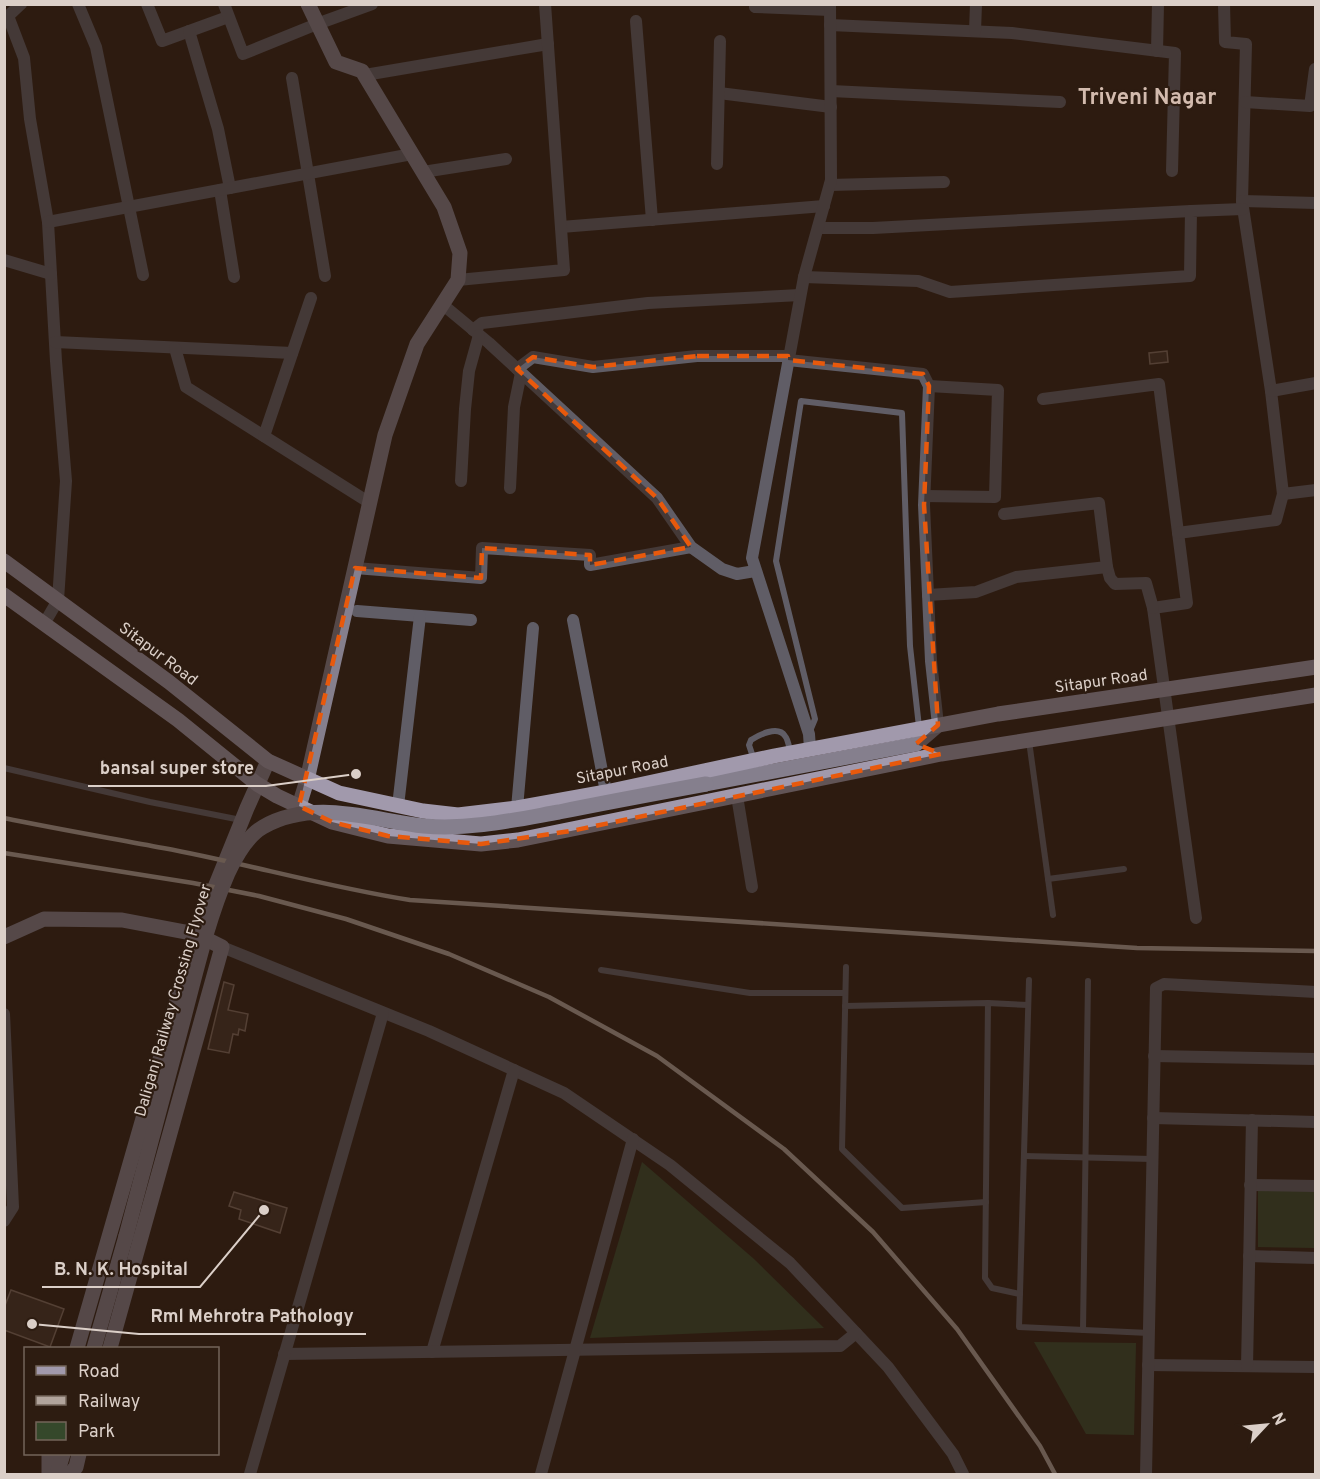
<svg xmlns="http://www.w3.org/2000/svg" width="1320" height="1479" font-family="Overpass,sans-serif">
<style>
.green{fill:#35482b}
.building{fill:#422f24;stroke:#816c5f;stroke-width:1.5}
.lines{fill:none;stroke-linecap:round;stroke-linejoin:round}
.lane{stroke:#605d66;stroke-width:6}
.street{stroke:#605d66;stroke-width:12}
.secondary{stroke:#857f8d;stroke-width:15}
.primary{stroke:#a199ac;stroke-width:15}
.rail{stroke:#b1a49c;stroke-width:4.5}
.secondary-bridge{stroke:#857f8d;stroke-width:15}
.marked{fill:none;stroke:#e8590c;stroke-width:4.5;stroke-dasharray:12 8;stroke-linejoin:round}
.labels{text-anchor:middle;stroke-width:4.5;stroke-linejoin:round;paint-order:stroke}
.street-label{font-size:16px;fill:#dbcfc8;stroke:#2d1c11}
.district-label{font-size:22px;font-weight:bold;fill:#d3bbae;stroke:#2d1c11}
.leader{fill:none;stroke:#dbcfc8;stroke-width:2}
.callout-dot{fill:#dbcfc8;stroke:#2d1c11;stroke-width:2}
.callout-label{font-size:18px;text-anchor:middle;font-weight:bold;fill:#dbcfc8;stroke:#2d1c11;stroke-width:4.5;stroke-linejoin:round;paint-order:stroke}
</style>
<rect width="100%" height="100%" fill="#2d1c11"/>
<g class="green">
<path d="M642,1162L754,1259L824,1328L590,1338Z"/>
<path d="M1258,1190L1315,1191V1248L1258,1247Z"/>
<path d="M1034,1342L1136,1343L1134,1435L1086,1434Z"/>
</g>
<g class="building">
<path d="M1167,351L1168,362L1150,364L1149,353Z"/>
<path d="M224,982L234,985L228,1010L248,1014L245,1031L239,1029L238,1035L233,1034L229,1053L208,1049Z"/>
<path d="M234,1192L287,1208L280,1233L239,1219L241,1210L229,1206Z"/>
<path d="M11,1290L64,1309L50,1347L4,1330V1308Z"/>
</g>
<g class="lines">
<g class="lane">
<path d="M810,731L815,719L776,561L801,401L902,413L910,646L919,727"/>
<path d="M1029,741L1053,915"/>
<path d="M754,760L749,745L751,740C759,735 778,725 785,736C788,739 789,747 790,751"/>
<path d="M4,768L150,802L241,820"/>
<path d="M1048,879L1124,869"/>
<path d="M846,967L842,1149L902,1208L986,1202"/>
<path d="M601,970L750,993H845"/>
<path d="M1029,980L1019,1327L1149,1333"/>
<path d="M988,1003L985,1278L992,1288L1020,1294"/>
<path d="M845,1006L988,1003L1028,1005"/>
<path d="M1024,1156L1152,1159"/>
<path d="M1083,1330L1088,981"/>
</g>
<g class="street">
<path d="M78,4L96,47L143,275"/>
<path d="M147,4L162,41L228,17"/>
<path d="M224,4L243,54L317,24L372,4"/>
<path d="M756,4L755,7L830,10"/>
<path d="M1224,4L1225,42L1246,44L1242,201L1271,391L1283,494L1316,490"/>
<path d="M8,16L24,58L30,119L48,222L56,361L66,481L58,600L44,624"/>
<path d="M4,20L21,4"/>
<path d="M636,21L652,220"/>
<path d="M830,25L1012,33L1175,53L1172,171"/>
<path d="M189,31L218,129L230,188"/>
<path d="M975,31L976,4"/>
<path d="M1157,51L1158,4"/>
<path d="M365,75L548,44"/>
<path d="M292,78L325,276"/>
<path d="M831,91L1060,102"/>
<path d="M719,93L831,107"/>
<path d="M1245,102L1310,106L1315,69"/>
<path d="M717,164L720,41"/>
<path d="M423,172L506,159"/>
<path d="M830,185L944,182"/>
<path d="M220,190L234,277"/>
<path d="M1242,201L1316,203"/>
<path d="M48,222L412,154"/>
<path d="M561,227L824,206"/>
<path d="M818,228H873L1191,211"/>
<path d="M4,260L51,274"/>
<path d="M804,277L918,281L950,292L1190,276L1191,211L1243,209"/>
<path d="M458,280L564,270L545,4"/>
<path d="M442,304L489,343L657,498L691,547L722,569L737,574L755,571"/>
<path d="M473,330L482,323L648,303L800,295"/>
<path d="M55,342L292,353"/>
<path d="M175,348L186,387L370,503"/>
<path d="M788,360L923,374L929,386L924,505L931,661L938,725"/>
<path d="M517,369L533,357L593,367L697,356H788"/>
<path d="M1271,391L1316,383"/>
<path d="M1043,399L1159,384L1187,603L1153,608L1196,918"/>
<path d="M264,436L311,298"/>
<path d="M461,481L465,409L469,371L479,335"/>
<path d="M510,488L514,407L521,373"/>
<path d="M925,496L995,497L998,390L929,386"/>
<path d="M1178,533L1276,520L1283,494"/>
<path d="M1107,567L1110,578L1115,584L1146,583L1153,608"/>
<path d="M355,568L481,578L482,548L590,555V565L691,547"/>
<path d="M928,595L976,592L1016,577L1107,567L1099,503L1004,514"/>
<path d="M357,611L471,620"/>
<path d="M573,620L606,792"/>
<path d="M810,749L809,734L752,558L804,277L831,180L830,4"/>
<path d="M737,796L752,887"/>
<path d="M398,806L420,616"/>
<path d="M517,808L533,628"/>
<path d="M222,947L429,1031L564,1093L670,1165L790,1263L856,1333L888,1367L953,1454L963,1474"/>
<path d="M4,1014L13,1207L4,1221"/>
<path d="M1154,1056L1316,1059"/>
<path d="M1153,1118L1316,1122"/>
<path d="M1250,1185L1316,1186"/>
<path d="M1249,1256L1316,1258"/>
<path d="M432,1352L514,1070"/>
<path d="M284,1354L840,1346L856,1333"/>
<path d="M1148,1365L1316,1367"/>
<path d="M1247,1366L1252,1120"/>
<path d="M250,1474L383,1013"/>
<path d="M541,1474L633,1139"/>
<path d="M1146,1474L1156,988L1164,984L1316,992"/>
</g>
<g class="secondary">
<path d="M706,784L916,744L938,725"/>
<path d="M299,806L307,780L385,435L417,344L458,280L460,253L444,207L362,71L336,62L308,4"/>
<path d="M4,937L44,919L122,920L196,934L222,947L110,1348"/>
<path d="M77,1348L196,934L247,808L268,761"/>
<path d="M94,1348L126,1236"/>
<path d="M49,1474V1454"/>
<path d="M57,1474L63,1454"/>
<path d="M70,1474L76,1467L79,1454"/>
</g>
<g class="primary">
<path d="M4,561L169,682L268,761L339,793L423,811L458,815L517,808L606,792L774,756L998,714L1316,667"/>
<path d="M4,595L178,720L257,784L277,796L332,822L388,836L481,844L518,840L941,754L1316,695"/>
</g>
<g class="rail">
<path d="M4,818C57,829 110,838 163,848C245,863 326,887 410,900L1137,948L1316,951"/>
<path d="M4,853L193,883L259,896L346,919L449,954L549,997L657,1056L784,1149L873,1232L957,1329L1040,1446L1055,1474"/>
</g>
<path class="secondary-bridge" d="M126,1236C145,1164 164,1092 183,1021C196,972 208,919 228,873C236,856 247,836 263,827C314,798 371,820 424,826C469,830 514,820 559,812C608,802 657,793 706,784"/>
</g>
<path d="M0 0H1320V1479H0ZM697,356H788V360L923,374L929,386L924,505L938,725L916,744L941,754L571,831L481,844L388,836L332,822L299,806L355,568L481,578L482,548L590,555V565L691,547L657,498L517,369L533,357L593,367Z" fill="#2d1c11" fill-opacity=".55" fill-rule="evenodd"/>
<path class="marked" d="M697,356H788V360L923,374L929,386L924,505L938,725L916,744L941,754L571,831L481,844L388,836L332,822L299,806L355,568L481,578L482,548L590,555V565L691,547L657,498L517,369L533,357L593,367Z"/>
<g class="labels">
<g class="street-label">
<text transform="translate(159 653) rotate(37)" y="6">Sitapur Road</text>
<text transform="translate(1101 680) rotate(-8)" y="6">Sitapur Road</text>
<text transform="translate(622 769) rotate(-11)" y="6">Sitapur Road</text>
<text transform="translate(172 1000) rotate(-74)" y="6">Daliganj Railway Crossing Flyover</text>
</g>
<g class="district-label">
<text x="1147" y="104">Triveni Nagar</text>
</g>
</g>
<path class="leader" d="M356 774L266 786H88M264 1210L200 1287H42M32 1324L139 1334H366"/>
<g class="callout-dot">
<circle cx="356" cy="774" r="6"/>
<circle cx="264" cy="1210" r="6"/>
<circle cx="32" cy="1324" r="6"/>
</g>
<g class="callout-label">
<text x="177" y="774">bansal super store</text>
<text x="121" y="1275">B. N. K. Hospital</text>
<text x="252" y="1322">Rml Mehrotra Pathology</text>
</g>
<rect width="1320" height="1479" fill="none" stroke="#dbcfc8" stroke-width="12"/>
<rect x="24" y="1347" width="195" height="108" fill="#2d1c11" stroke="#73645a" stroke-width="1.5"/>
<rect x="36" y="1366" width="30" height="9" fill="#a199ac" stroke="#73645a" stroke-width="1.5"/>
<text x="78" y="1377" font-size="18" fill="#dbcfc8">Road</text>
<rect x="36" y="1396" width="30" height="9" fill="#b1a49c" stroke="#73645a" stroke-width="1.5"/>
<text x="78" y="1407" font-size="18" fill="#dbcfc8">Railway</text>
<rect x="36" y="1422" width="30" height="18" fill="#35482b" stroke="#73645a" stroke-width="1.5"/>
<text x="78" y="1437" font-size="18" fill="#dbcfc8">Park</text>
<g transform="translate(1266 1425) rotate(64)" stroke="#2d1c11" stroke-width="4.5" paint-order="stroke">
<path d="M0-4.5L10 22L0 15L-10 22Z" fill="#dbcfc8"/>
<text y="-9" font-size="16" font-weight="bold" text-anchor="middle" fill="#dbcfc8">N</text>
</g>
</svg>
